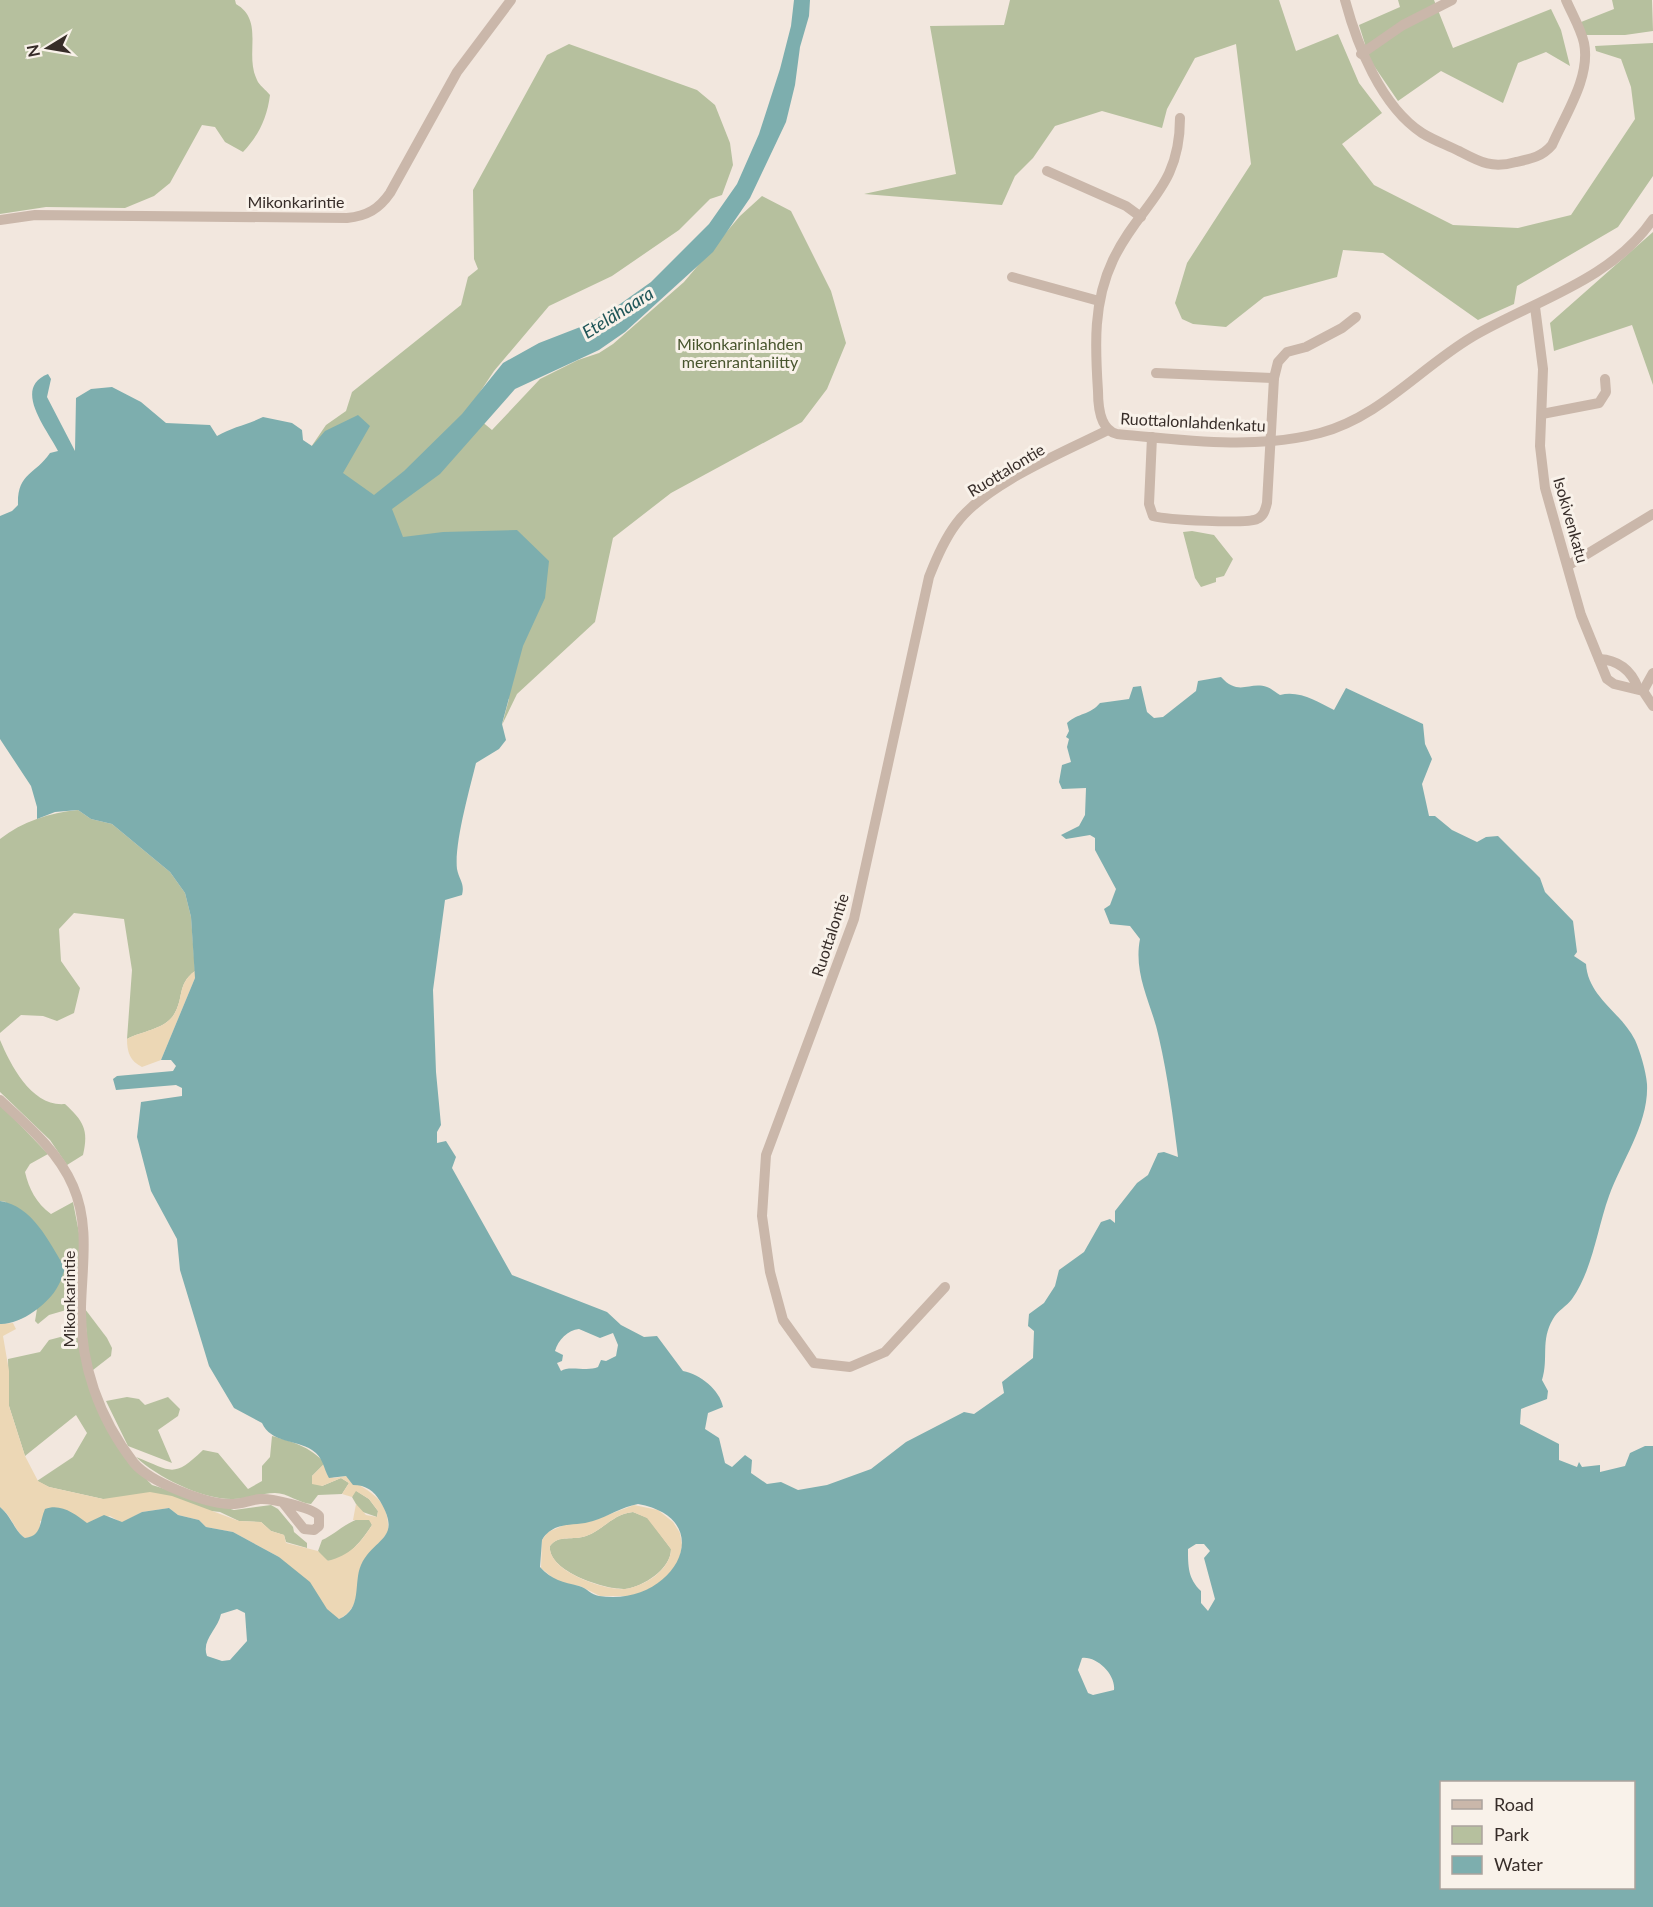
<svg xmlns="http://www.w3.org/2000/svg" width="1653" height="1907" font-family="Lato,sans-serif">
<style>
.green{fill:#b6c09e}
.sand{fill:#ecd7b5;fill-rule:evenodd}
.water{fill:#7daeae;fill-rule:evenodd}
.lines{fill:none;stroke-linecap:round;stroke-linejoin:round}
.minor{stroke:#cab7aa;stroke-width:10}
.labels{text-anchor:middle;stroke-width:6;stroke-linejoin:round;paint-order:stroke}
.street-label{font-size:16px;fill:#372d29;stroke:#f9f2ea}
.park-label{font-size:16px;fill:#48552e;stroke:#f9f2ea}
.water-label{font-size:18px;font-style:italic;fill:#205658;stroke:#f9f2ea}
</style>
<rect width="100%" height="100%" fill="#f2e7de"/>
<g class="green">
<path d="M0,0H235L236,4C265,21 244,54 257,80C259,85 266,90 270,95C267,118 259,135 243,152L225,142L215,127L202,125L170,183L154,196L125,208L46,207L0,214Z"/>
<path d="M1010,0H1279L1296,51L1338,34L1359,83L1382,113L1342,144L1374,185L1453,225L1518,228L1571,215L1635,119L1631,87L1621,59L1596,51L1595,46L1653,43V176L1618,227L1517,286L1514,304L1478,320L1383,253L1343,250L1337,277L1264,297L1226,327L1193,324L1182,319L1175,303L1187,263L1251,164L1236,44L1195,58L1167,109L1162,128L1102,111L1055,126L1033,158L1015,176L1002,205L864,194L956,174L930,26L1004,25Z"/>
<path d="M1398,0H1434L1453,48L1551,9L1561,30L1570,66L1546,52L1518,63L1503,103L1441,71L1398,101L1370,60L1359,25L1400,7Z"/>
<path d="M1612,0H1652L1653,31L1625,35H1580L1576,24L1614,9Z"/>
<path d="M569,44L697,90L715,105L730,143L733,165L722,195L710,199L679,230L612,276L549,306L494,371L468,410L492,430L540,379L578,360L599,353L613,344L684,282L740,216L762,196L791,211L831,291L846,343L827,389L802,422L671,493L613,538L595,622L517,694L502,725L509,699L264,516L326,425L346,411L352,392L461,305L468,277L478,269L474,259L473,190L547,55Z"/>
<path d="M1653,232V385L1632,325L1554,351L1550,323Z"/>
<path d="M1192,531L1214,535L1233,559L1224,576L1216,578V582L1201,587L1195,578L1183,532Z"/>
<path d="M78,810L91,819L112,824L170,872L185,893L191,917L195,971C176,985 185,998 173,1016C162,1030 142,1031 127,1039L132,970L124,919L74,913L59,929L61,961L80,988L74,1013L57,1021L43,1016L21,1015L0,1033V839C23,821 49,813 78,810Z"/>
<path d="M0,1040C11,1066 32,1107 65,1104C83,1121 89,1129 83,1155L67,1165L50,1140L0,1092Z"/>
<path d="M0,1104L48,1154L30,1164L25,1172C29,1189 36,1203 51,1214L73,1202L80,1238L90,1391L148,1481L152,1485L234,1510L271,1505L278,1509L293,1527L294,1532L307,1543V1548L286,1542L284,1535L271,1531L261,1522L239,1521L220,1512L103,1499L49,1487L37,1481L73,1457L87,1433L76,1415L25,1456L9,1406L8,1359L40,1352L49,1340L68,1335L72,1325L73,1308L49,1315L38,1324L35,1321L37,1309L18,1320L6,1202L0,1201Z"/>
<path d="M85,1309L107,1338L112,1348L111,1356L93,1370L88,1359Z"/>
<path d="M127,1397L139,1399L145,1405L168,1397L180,1409L178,1416L158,1430L172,1463L128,1446L106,1401Z"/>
<path d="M272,1436C293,1442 309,1446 325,1463L312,1476L322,1486L341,1478L349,1483L342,1494L318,1495L311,1504C298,1503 288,1493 275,1493C262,1493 247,1499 233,1499C203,1500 157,1477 136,1457C172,1471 173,1479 203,1450L218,1453L248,1489L262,1481V1466L270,1457Z"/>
<path d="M355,1490L369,1499L378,1511L377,1517L360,1511L352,1497Z"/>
<path d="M633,1512L648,1518L671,1549C671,1569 643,1587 625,1589C605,1590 547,1571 550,1546C559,1534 573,1541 586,1536C603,1530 613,1514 633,1512Z"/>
<path d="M362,1518L370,1520L372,1525C363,1539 343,1566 324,1560L318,1551L322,1540C336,1534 347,1521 362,1518Z"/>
</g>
<g class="sand">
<path d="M195,971V978L161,1060L142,1067C130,1061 127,1052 127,1039C142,1031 162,1030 173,1016C185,998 176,985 195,971Z"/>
<path d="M13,1323L16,1329L3,1336L9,1371V1406L25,1456L38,1481L49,1487L103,1499L150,1492L172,1496L239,1521L261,1522L271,1531L284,1535L286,1543L318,1551L328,1561C350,1555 360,1544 372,1525L369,1520H353L356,1504L366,1515L377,1517L378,1511L369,1499L356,1491L352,1497L342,1494L349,1483L341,1478L322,1486L312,1484V1476L325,1463L327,1475L334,1478L346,1476C369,1493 390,1497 388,1532C383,1540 374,1547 370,1555C360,1574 362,1609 339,1619L332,1615L279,1557L233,1532L206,1527L199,1520L178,1515L169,1508L142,1512L122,1523L110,1516L91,1523L40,1521V1531L32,1537L25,1538C15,1532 13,1517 0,1507V1324Z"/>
<path d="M634,1505L658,1510L673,1522L680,1533L682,1545L679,1562L660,1584L634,1596H600L580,1586L559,1583L541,1568L542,1540L548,1532L569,1523L592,1521ZM633,1512L647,1518L671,1549C671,1570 643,1587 625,1589C605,1591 547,1571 550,1546C559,1534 573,1541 586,1536C603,1530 613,1514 633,1512Z"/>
</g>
<g class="water">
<path d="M794,0H810L809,16L800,47L795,85L786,122L750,198L713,252L625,332L599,350L515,389L440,474L392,509L403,537L443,532L517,530L549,561L545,598L523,646L502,724L506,740L499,749L476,763C470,788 454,844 457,869C459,880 465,883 462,895L445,900L433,990L436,1072L441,1125L437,1132V1143L446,1141L456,1157L452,1168L512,1275L607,1312L621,1325L644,1337L657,1336L683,1371C700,1374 720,1390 723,1407L708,1413L705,1429L719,1438L725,1463L732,1467L745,1455L752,1460L751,1473L767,1484L781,1482L798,1490L827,1485L871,1469L906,1442L964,1412L974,1414L1004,1393L1002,1382L1033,1358L1034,1331L1028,1326L1029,1314L1044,1303L1055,1286L1059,1270L1084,1252L1101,1222L1110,1219L1115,1223V1211L1137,1183L1148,1175L1158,1153L1164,1152L1178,1157C1173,1117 1168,1077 1159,1038C1152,1004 1133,975 1140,939L1130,926L1110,924L1104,909L1110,905L1116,889L1095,850V838L1090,835L1066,839L1061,835L1079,826L1085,815L1086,788L1062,789L1059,782L1062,765L1071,762L1067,747L1069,739L1066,737L1069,731L1067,723C1078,713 1090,715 1100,703L1129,699L1133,687L1141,686L1147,712L1154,718L1163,717L1196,691L1198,681L1221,677C1239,697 1249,681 1267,687C1271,688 1276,693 1280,695C1300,690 1317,702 1334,710L1346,688L1423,724L1425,744L1432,759L1422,784L1429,816H1435L1452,830L1477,842L1486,837L1498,836L1540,878L1545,892L1573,921L1577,952L1574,956L1586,964C1588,997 1621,1012 1635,1040C1640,1051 1646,1071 1647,1084C1649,1123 1622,1160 1609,1196C1597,1229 1593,1269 1572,1299C1567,1306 1557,1311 1553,1319C1540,1341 1549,1358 1542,1380L1548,1391L1547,1399L1521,1409L1520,1424L1559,1444V1460L1577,1467L1579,1462L1582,1467L1600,1465V1472L1625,1466L1630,1453L1645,1446H1653V1907H0V1507C12,1517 15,1532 25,1538C42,1536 39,1523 45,1509C61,1503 75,1514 87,1523L104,1515L122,1522L142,1512L169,1508L178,1515L199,1520L206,1527L233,1532L279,1557L310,1582L327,1609L339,1619C363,1609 353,1583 361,1565C374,1537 403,1540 380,1501C374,1491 366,1485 353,1485L346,1476L329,1478C323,1468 324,1458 312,1450C295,1439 271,1443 262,1423L234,1408L209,1366L180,1270L177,1239L151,1191L137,1137L141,1102L182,1096V1088L176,1085L116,1090L113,1079L117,1076L173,1071L176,1066L171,1060H161L195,978L191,917L185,893L170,872L112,824L91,819L78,810L55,812L37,819V807L31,786L0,739V516L12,511L18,505C17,473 35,475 50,453L58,451C47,429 12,388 48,374L51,379L47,397L75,451L76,398L91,389L112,387L141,402L166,423L210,425L217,436C232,427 247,425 263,417L292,423L302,430L303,440L312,446L325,431L358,415L370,426L343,473L374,495L404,471L462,414L503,363L539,343L588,324L620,304L651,282L709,224L737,184L759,134L780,69L791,26ZM579,1329L600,1338L613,1333L618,1345L616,1356L606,1361L601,1360L598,1367C587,1372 569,1365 561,1371L557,1363L562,1361L563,1355L555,1351C558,1340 568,1330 579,1329ZM638,1504C721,1519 674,1608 599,1596C591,1595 587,1588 579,1586C563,1582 552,1580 540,1567L542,1540C554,1520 575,1527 593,1521C609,1516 621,1507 638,1504ZM1196,1544H1204L1210,1551L1204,1558L1215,1599L1208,1611L1201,1603V1591C1188,1579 1188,1566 1188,1549ZM237,1609L245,1613L247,1641L230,1660L222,1661L207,1656C201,1640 218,1629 221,1614ZM1082,1658C1097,1656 1116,1675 1114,1690L1093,1695L1088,1693L1078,1670ZM1442,1782H1634V1888H1442Z"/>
<path d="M0,1201C33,1206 49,1242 65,1268C63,1274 61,1281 58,1286C49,1304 20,1325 0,1324Z"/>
</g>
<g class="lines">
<g class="minor">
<path d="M1345,0C1357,45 1381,106 1422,133C1433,140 1447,145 1459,151C1480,162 1492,169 1516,162C1530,159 1542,157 1552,145C1565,115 1591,77 1584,43C1581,29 1572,14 1566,0"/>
<path d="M1361,54L1403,25L1452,0"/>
<path d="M1180,118C1180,190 1140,203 1113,260C1093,302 1095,346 1098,391C1098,405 1100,430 1117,434C1183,440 1255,450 1320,433C1380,417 1420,368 1472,337C1533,301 1611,281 1653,219"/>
<path d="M1047,171L1126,206L1141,217"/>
<path d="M0,220L35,215L347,218C367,216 379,209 390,193L457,72L511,0"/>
<path d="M1012,277L1099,301"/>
<path d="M1535,307L1543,369L1540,446L1545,488L1581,615L1607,679L1614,684L1643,691L1653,706"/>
<path d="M1156,373L1274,378"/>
<path d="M1542,414L1599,403L1606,392L1605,379"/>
<path d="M1152,437L1149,504L1153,516C1166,520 1247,524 1257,519C1264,516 1265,510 1267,503L1274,378L1278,362L1287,352L1306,347L1342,328L1356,317"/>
<path d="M1569,565L1653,514"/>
<path d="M1599,659C1618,660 1631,670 1638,688"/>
<path d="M1643,691L1653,673"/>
<path d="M0,1100C27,1125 58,1151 73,1186C90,1225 82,1266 81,1307C80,1364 99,1418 134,1463C150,1482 204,1503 229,1504C240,1505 249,1500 260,1499C270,1498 314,1508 319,1516V1526L314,1530L304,1529L284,1504"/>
<path d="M945,1287L885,1352L850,1367L814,1363L783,1320L770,1272L762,1216L766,1155L854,919L929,577C936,559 944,540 956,524C985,484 1064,452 1108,430"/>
</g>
</g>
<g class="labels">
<g class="street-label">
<text x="296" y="208">Mikonkarintie</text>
<text transform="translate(1193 422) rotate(3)" y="6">Ruottalonlahdenkatu</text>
<text transform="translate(1006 470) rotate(-31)" y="6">Ruottalontie</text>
<text transform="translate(1571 520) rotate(74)" y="6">Isokivenkatu</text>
<text transform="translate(830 935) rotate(-72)" y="6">Ruottalontie</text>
<text transform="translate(69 1299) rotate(-90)" y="6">Mikonkarintie</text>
</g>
<g class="park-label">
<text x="740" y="350">Mikonkarinlahden<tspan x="740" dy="18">merenrantaniitty</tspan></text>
</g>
<g class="water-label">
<text transform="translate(618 313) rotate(-32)" y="6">Etelähaara</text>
</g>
</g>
<rect x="1440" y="1781" width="195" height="108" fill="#f9f2ea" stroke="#aba39d" stroke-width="1.5"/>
<rect x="1452" y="1800" width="30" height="9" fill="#cab7aa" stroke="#aba39d" stroke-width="1.5"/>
<text x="1494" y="1811" font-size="18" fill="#372d29">Road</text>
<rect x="1452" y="1826" width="30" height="18" fill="#b6c09e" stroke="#aba39d" stroke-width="1.5"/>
<text x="1494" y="1841" font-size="18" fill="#372d29">Park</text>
<rect x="1452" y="1856" width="30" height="18" fill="#7daeae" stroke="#aba39d" stroke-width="1.5"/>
<text x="1494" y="1871" font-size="18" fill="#372d29">Water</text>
<g transform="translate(48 48) rotate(259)" stroke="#f9f2ea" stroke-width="4.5" paint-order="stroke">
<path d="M0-4.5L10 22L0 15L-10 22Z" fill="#372d29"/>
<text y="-9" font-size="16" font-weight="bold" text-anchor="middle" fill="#372d29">N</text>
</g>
</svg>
